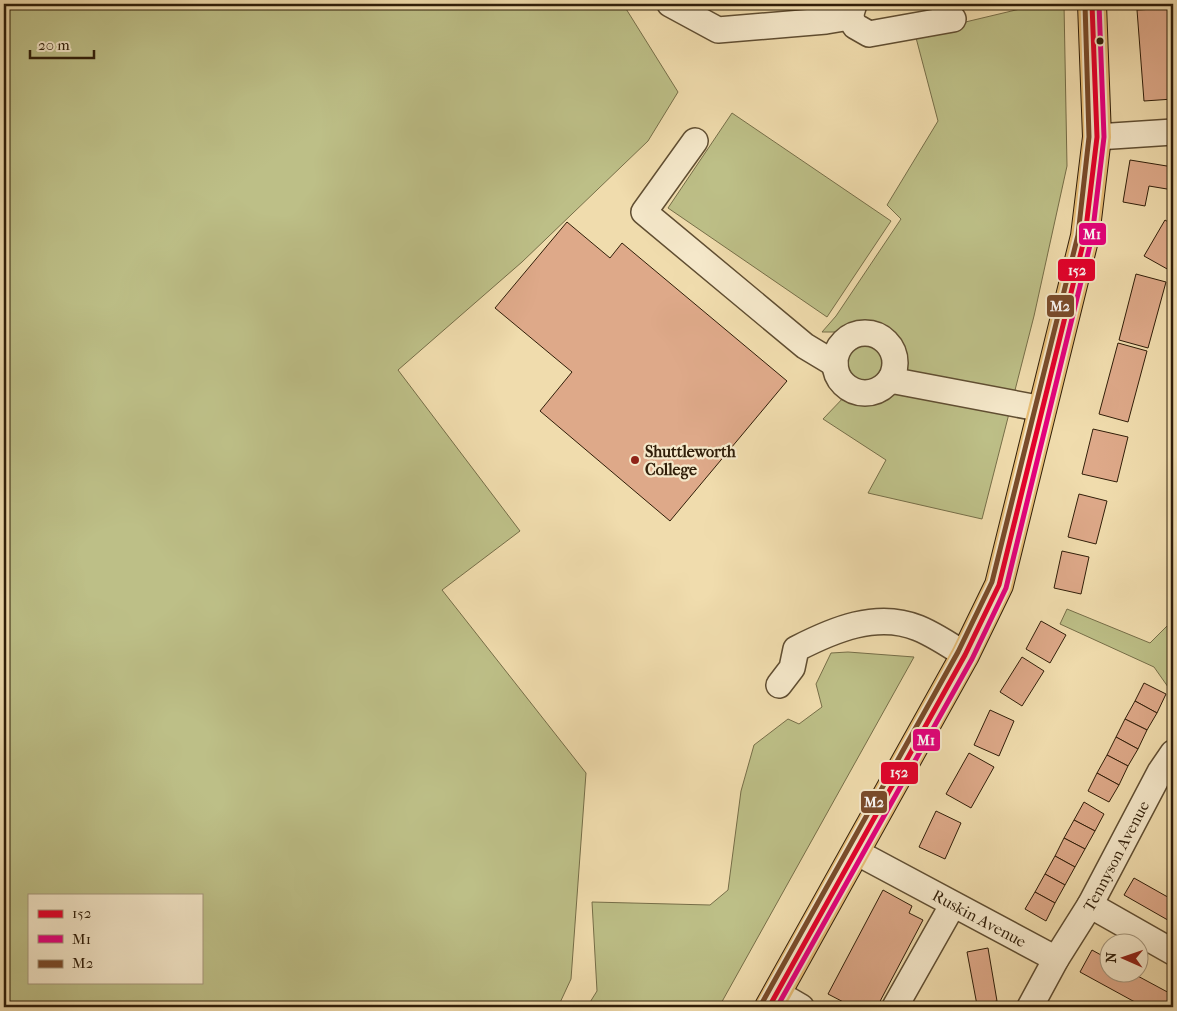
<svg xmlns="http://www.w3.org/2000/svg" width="1177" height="1011" font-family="'IM FELL French Canon',serif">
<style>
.green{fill:#bdbf87;stroke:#766e48;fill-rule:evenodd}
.building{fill:#dea989;stroke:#301e09}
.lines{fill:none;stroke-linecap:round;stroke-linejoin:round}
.minor-casing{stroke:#604e32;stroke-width:28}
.major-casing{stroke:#301e09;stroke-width:30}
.minor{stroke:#f5e8ca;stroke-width:25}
.major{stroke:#e8be76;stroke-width:28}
.bus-1-casing{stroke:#f5e8ca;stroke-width:9}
.bus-2-casing{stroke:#f5e8ca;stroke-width:9}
.bus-3-casing{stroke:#f5e8ca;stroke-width:9}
.bus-1{stroke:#e4002b;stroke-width:5}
.bus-2{stroke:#e5007d;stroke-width:5}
.bus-3{stroke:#7a4b2a;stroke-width:5}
.bus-dot{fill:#301e09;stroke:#f5e8ca;stroke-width:2}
.poi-dot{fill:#8f2418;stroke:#f5e8ca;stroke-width:2}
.labels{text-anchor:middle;stroke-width:4.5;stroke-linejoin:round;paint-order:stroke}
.poi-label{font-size:16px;font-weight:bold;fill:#301e09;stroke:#f5e8ca;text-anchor:start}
.street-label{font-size:16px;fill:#301e09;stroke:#f5e8ca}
.line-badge{stroke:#f5e8ca;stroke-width:2}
.badge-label{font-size:14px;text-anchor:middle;font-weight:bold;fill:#fff}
</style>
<rect width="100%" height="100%" fill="#f0dcad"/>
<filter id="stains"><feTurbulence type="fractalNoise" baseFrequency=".004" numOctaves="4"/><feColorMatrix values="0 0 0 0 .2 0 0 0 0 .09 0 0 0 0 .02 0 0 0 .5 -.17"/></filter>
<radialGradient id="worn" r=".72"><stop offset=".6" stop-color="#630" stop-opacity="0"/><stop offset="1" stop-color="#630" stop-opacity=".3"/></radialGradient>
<g class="green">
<path d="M4,4H623L678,92L648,141L522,262L398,370L520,531L442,590L586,773L571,979L558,1007H4ZM29,895H201V982H29Z"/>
<path d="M1041,4H1064L1067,166L1034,316L982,519L868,493L886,460L823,419L846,395L839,332H822L836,316L901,219L887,205L938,121L915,34Z"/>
<path d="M732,113L891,221L827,317L668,208Z"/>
<path d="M1067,609L1150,643L1173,620V694L1154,667L1060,624Z"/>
<path d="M848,652L914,657L719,1007H587L597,991L592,902L710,905L728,890L741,791L754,745L788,719L799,724L822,707L816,684L831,653Z"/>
</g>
<g class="building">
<path d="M1173,8V99L1144,101L1137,10Z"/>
<path d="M1130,160L1173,167V190L1149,186L1145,206L1123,202Z"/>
<path d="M1165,220L1173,225V263L1169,270L1144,256Z"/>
<path d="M567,222L610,258L622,243L787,381L670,521L540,411L572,372L495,308Z"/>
<path d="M1136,274L1166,282L1148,348L1119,340Z"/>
<path d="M1118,343L1147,351L1128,422L1099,414Z"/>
<path d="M1093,429L1128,437L1117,482L1082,474Z"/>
<path d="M1079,494L1107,501L1096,544L1068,537Z"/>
<path d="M1062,551L1089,557L1081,594L1054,588Z"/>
<path d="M1041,621L1066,635L1050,663L1026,649Z"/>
<path d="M1022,657L1044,671L1022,706L1000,692Z"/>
<path d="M1144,683L1166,694L1157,713L1135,701Z"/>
<path d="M1135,701L1157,713L1147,730L1125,719Z"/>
<path d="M990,710L1014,721L999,756L974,745Z"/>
<path d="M1125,719L1147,730L1138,749L1116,737Z"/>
<path d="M1116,737L1138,749L1128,766L1107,755Z"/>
<path d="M969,753L994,767L971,808L946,794Z"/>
<path d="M1107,755L1128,766L1119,785L1097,773Z"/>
<path d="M1097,773L1119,785L1109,802L1088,791Z"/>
<path d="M1084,802L1104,814L1095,831L1074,820Z"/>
<path d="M936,811L961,823L945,859L919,847Z"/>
<path d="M1074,820L1095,831L1085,849L1064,838Z"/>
<path d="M1064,838L1085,849L1075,867L1055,856Z"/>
<path d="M1055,856L1075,867L1065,885L1045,874Z"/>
<path d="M1045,874L1065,885L1055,903L1035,892Z"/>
<path d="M1134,878L1173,900V923L1124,895Z"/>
<path d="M883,890L912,906L909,913L923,920L877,1007H853L828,994Z"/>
<path d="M1035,892L1055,903L1046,921L1025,909Z"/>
<path d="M988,948L997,1001L977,1005L967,952Z"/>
<path d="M1092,950L1110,960V974H1134L1173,995V1007H1144L1080,972Z"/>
</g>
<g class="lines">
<g class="minor-casing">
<g id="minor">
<path d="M670,4L718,30L826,21L850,17L854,4"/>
<path d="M850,17L855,26L869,34L953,19"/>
<path d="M1097,137L1173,132"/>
<path d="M695,141L644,212L805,346L835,364"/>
<circle cx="865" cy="363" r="30"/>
<path d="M890,380L1043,409"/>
<path d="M779,685L792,668L796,649C833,630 877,611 918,628C935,635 950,645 965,655"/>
<path id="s1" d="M856,852L1056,959"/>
<path d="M1090,905L1173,952"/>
<path d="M777,993L801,1007"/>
<path d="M895,1007L952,906"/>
<path id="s2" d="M1030,1007L1056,959L1090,905L1160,772L1173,753"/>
</g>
</g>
<g class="major-casing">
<path id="major" d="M769,1007L965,655L999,585L1085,236L1097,137L1092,4"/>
</g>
<use href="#minor" class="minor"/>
<use href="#major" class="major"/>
<g class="bus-1-casing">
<path id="bus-1" d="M769,1007L965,655L999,585L1085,236L1097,137L1092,4"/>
</g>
<g class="bus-2-casing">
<path id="bus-2" d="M777,1007L972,659L1006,588L1092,237L1104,137L1099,4"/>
</g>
<g class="bus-3-casing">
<path id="bus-3" d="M762,1003L958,652L992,582L1078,235L1089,137L1085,4"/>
</g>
<use href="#bus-1" class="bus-1"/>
<use href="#bus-2" class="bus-2"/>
<use href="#bus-3" class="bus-3"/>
</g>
<circle class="bus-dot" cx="1100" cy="41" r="4.5"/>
<circle class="poi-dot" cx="635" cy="460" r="5"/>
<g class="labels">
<g class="poi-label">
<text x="645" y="457">Shuttleworth<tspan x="645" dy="18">College</tspan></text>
</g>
<g class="street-label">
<text dy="6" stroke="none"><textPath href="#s2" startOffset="174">Tennyson Avenue</textPath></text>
<text dy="6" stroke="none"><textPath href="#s1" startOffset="140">Ruskin Avenue</textPath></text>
</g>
</g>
<g class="line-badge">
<rect x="1078" y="222" width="29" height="24" rx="5" fill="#e5007d"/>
<rect x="1057" y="258" width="39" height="24" rx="5" fill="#e4002b"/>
<rect x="1046" y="294" width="29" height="24" rx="5" fill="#7a4b2a"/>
<rect x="912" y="728" width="29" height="24" rx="5" fill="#e5007d"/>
<rect x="880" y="761" width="39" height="24" rx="5" fill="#e4002b"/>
<rect x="860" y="790" width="28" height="24" rx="5" fill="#7a4b2a"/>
</g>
<g class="badge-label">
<text x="1092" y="239">M1</text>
<text x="1077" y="275">152</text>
<text x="1060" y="311">M2</text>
<text x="926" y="745">M1</text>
<text x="899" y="777">152</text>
<text x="874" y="807">M2</text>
</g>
<rect width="1177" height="1011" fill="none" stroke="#f0dcad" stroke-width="20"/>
<rect x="5" y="5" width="1167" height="1001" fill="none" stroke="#301e09" stroke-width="2.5"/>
<rect x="10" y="10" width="1157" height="991" fill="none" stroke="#301e09"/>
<rect x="28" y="894" width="175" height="90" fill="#f5e8ca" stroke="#a6977d"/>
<rect x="38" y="910" width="25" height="8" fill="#e4002b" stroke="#a6977d"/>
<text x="72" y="918" font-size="15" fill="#301e09">152</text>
<rect x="38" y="935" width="25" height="8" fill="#e5007d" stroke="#a6977d"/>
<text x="72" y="944" font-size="15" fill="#301e09">M1</text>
<rect x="38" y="960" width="25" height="8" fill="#7a4b2a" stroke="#a6977d"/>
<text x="72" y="968" font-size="15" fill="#301e09">M2</text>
<g transform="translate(1124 958) rotate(272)"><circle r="24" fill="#f5e8ca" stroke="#a6977d"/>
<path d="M0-4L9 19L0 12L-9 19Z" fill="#8f2418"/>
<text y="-8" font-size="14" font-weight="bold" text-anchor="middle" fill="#301e09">N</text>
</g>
<path d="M30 50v8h64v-8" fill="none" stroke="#301e09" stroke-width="2.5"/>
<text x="38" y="50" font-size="15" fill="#301e09" stroke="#f5e8ca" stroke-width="4" paint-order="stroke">20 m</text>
<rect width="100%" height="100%" filter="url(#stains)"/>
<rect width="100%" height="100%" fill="url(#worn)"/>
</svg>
